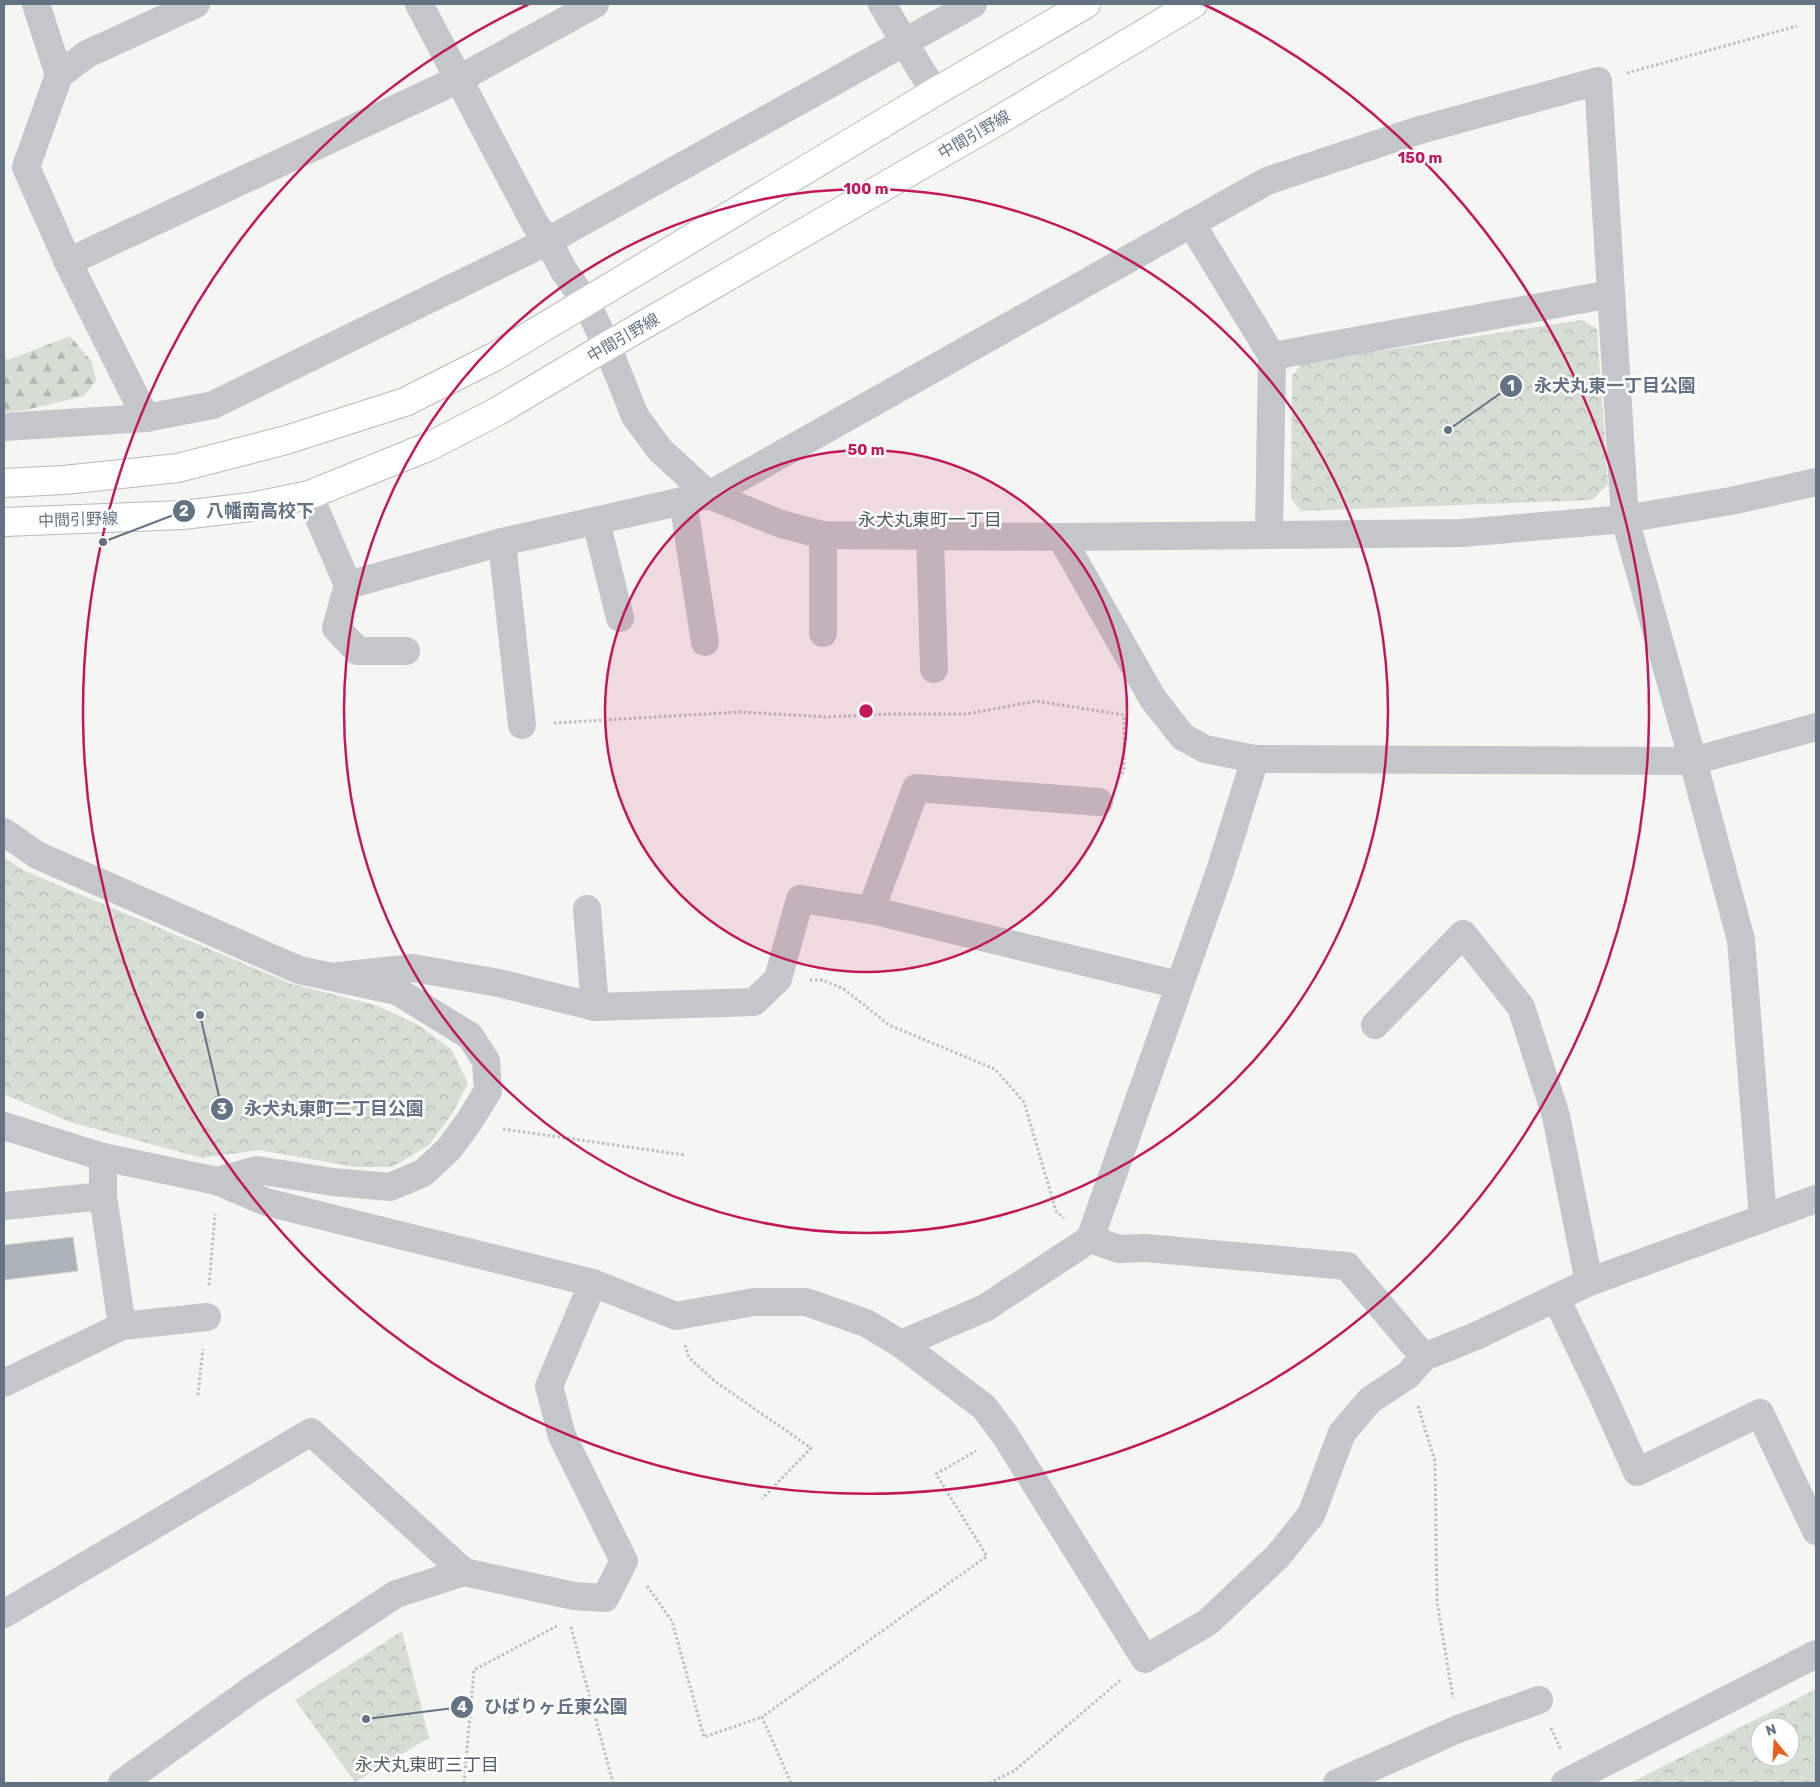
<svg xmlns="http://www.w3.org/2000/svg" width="1820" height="1787" font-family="Rubik,'Noto Sans JP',sans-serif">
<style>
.forest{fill:url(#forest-firs)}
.park{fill:url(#park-crowns);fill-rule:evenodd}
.building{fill:#abb2b8;stroke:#d7d7d5}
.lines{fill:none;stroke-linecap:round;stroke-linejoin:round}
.major-casing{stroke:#b6babe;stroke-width:30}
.path{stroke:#bdbfc1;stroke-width:3;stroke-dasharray:2.5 2.5;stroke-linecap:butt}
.minor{stroke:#c3c6ca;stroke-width:28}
.major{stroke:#fff;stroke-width:28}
.ring{fill:none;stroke:#c2185b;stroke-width:2.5}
.labels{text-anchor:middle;stroke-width:5;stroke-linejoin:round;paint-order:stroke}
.street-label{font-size:16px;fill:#647384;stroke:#fff}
.neighbourhood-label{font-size:18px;fill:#525d68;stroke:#fff}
.centre{fill:#c2185b;stroke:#fff;stroke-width:2.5}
.ring-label{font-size:15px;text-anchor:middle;font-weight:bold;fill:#c2185b;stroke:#fff;stroke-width:5;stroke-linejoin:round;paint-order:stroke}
.leader{fill:none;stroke:#647384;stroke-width:2}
.callout-dot{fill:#647384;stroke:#fff;stroke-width:2}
.mark-label{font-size:15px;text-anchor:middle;font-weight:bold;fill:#fff}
.callout-label{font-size:18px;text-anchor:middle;font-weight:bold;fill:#647384;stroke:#fff;stroke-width:5;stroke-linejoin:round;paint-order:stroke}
</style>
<defs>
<pattern id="forest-firs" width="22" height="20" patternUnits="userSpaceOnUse" patternTransform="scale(1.25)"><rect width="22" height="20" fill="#d6ddd3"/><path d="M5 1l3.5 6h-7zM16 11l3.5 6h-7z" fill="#b1b8b1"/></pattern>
<pattern id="park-crowns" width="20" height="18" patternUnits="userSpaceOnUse" patternTransform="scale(1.25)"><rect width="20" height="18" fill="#d6ddd3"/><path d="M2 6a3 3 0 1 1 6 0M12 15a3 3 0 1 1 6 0" fill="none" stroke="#b1b8b1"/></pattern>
</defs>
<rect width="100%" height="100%" fill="#f5f6f2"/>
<path class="forest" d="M70,336L92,362L96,381L84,396L22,411L4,412V357L8,360Z"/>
<g class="park">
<path d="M1582,320L1597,329L1608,484L1592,500L1301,511L1291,499L1292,376L1302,363Z"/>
<path d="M4,858L25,871L292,984L375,1005L417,1024L451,1049L468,1083L452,1114L429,1145L392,1167H355L259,1150L202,1158L70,1122L4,1094Z"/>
<path d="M402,1631L429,1738L355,1782L295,1700Z"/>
<path d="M1816,1689V1783H1630ZM1760,1727H1790V1757H1760Z"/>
</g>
<path class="building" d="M73,1237L78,1271L4,1280V1245Z"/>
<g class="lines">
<g class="major-casing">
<g id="major">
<path d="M4,483L64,480L178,468L286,440L405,402L494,357L935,92L1086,4"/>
<path d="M4,522L183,515L250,507L309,495L430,446L498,411L607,346L996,122L1193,4"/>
</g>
</g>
<g class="path">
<path d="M1627,73L1797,26"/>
<path d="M554,723L740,712L828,717L891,714H967L1036,701L1124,715V771L1118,779"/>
<path d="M810,980H822L844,989L889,1025L995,1069L1024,1102L1056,1211L1064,1218"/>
<path d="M503,1129L685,1155"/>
<path d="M209,1285L215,1214"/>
<path d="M685,1345L689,1358L716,1382L811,1448L762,1499"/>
<path d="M198,1395L203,1349"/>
<path d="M1418,1406L1435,1461L1437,1602L1453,1698"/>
<path d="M647,1586L672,1621L704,1737L762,1717"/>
<path d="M571,1627L613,1783"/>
<path d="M1551,1728L1561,1750"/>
<path d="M464,1783L474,1670L557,1626"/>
<path d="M791,1783L762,1717L987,1556L936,1474L976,1451"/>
<path d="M989,1783L1014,1771L1122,1679"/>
</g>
<g class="minor">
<path d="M36,4L59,75L26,167L68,262L146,418"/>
<path d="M419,4L535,224L548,241L564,271L586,302L607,346L635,416L660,450L709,495L781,524L823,535L1061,537L1462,533L1625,519L1731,501L1816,482"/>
<path d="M882,4L919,67L935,92"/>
<path d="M59,75L87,54L196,4"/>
<path d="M1191,223L1272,356L1269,534"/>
<path d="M68,262L459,79L595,4"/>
<path d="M1272,356L1611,294"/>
<path d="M4,427L146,418L213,405L548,241L973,4"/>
<path d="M309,495L348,585L502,542L709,495L1267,181L1413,132L1598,81L1625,519L1693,761L1741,940L1763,1218"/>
<path d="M683,501L705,642"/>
<path d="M596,521L620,618"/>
<path d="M823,535V633"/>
<path d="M930,537L934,669"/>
<path d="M1061,537L1153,699L1183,737L1205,749L1255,759L1693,761L1816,727"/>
<path d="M502,542L522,725"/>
<path d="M348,585L336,628L358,651H406"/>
<path d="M4,832L37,855L299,970L397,991L470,1036L486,1061L488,1091L468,1123L449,1149L423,1173L390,1187L333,1182L257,1170L217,1181"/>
<path d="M587,909L595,1007"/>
<path d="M871,910L916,788L1099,802"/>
<path d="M330,977L413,968L499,983L595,1007L754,1002L778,979L800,899L871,910L1179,985"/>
<path d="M1375,1025L1463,934L1521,1007L1556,1116L1589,1282"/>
<path d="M4,1126L103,1157L217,1181L266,1202L593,1283L676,1316L754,1302H806L866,1323L901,1344L985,1308L1090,1239L1119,1249L1146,1248L1347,1266L1424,1357"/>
<path d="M103,1157V1196L122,1326"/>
<path d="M4,1206L103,1196"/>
<path d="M1090,1239L1220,871L1255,759"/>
<path d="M1556,1298L1602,1394L1637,1472L1760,1413L1816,1531"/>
<path d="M901,1344L984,1407L1005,1435L1145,1659L1208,1622L1277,1557L1311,1515L1342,1433L1370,1400L1408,1375L1424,1357L1476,1336L1589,1282L1816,1199"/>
<path d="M4,1383L122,1326L207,1317"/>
<path d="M4,1614L311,1432L464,1572"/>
<path d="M122,1783L251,1690L396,1594L464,1572L574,1596L605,1598L624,1561L562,1436L549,1386L593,1283"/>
<path d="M1337,1783L1458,1729L1539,1700"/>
<path d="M1565,1783L1816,1654"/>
</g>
<use href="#major" class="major"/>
</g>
<circle cx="866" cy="711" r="261" fill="#c2185b" fill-opacity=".12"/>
<g class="ring">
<circle cx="866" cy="711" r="261"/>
<circle cx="866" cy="711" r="522"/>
<path d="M1203 4A783 783 0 1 1 529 4"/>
</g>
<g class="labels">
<g class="street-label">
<text transform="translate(974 134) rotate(-30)" y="6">中間引野線</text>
<text transform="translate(623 337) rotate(-30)" y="6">中間引野線</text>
<text transform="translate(78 519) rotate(-2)" y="6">中間引野線</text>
</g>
<g class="neighbourhood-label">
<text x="930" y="526">永犬丸東町一丁目</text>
<text x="427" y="1771">永犬丸東町三丁目</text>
</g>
</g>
<circle cx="866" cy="711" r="8" class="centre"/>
<g class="ring-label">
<text x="1420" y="163">150 m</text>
<text x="866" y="194">100 m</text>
<text x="866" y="455">50 m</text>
</g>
<path class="leader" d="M1448 430L1511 386M103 542L184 511M200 1015L222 1109M366 1719L462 1707"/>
<g class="callout-dot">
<circle cx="1448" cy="430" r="5"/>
<circle cx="103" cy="542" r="5"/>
<circle cx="200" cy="1015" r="5"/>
<circle cx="366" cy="1719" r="5"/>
<circle cx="1511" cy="386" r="12"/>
<circle cx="184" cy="511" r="12"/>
<circle cx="222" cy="1109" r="12"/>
<circle cx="462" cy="1707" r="12"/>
</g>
<g class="mark-label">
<text x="1511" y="391">1</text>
<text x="184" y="516">2</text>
<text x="222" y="1114">3</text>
<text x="462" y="1712">4</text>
</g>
<g class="callout-label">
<text x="1615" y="392">永犬丸東一丁目公園</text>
<text x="260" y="517">八幡南高校下</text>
<text x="334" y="1115">永犬丸東町二丁目公園</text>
<text x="556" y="1713">ひばりヶ丘東公園</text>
</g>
<rect width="1820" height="1787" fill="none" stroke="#647384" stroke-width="10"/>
<g transform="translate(1775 1742) rotate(342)"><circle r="24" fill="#ffffff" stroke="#c1c7ce"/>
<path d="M0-4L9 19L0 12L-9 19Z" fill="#e56122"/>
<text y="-8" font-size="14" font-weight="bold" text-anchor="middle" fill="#647384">N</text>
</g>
</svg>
